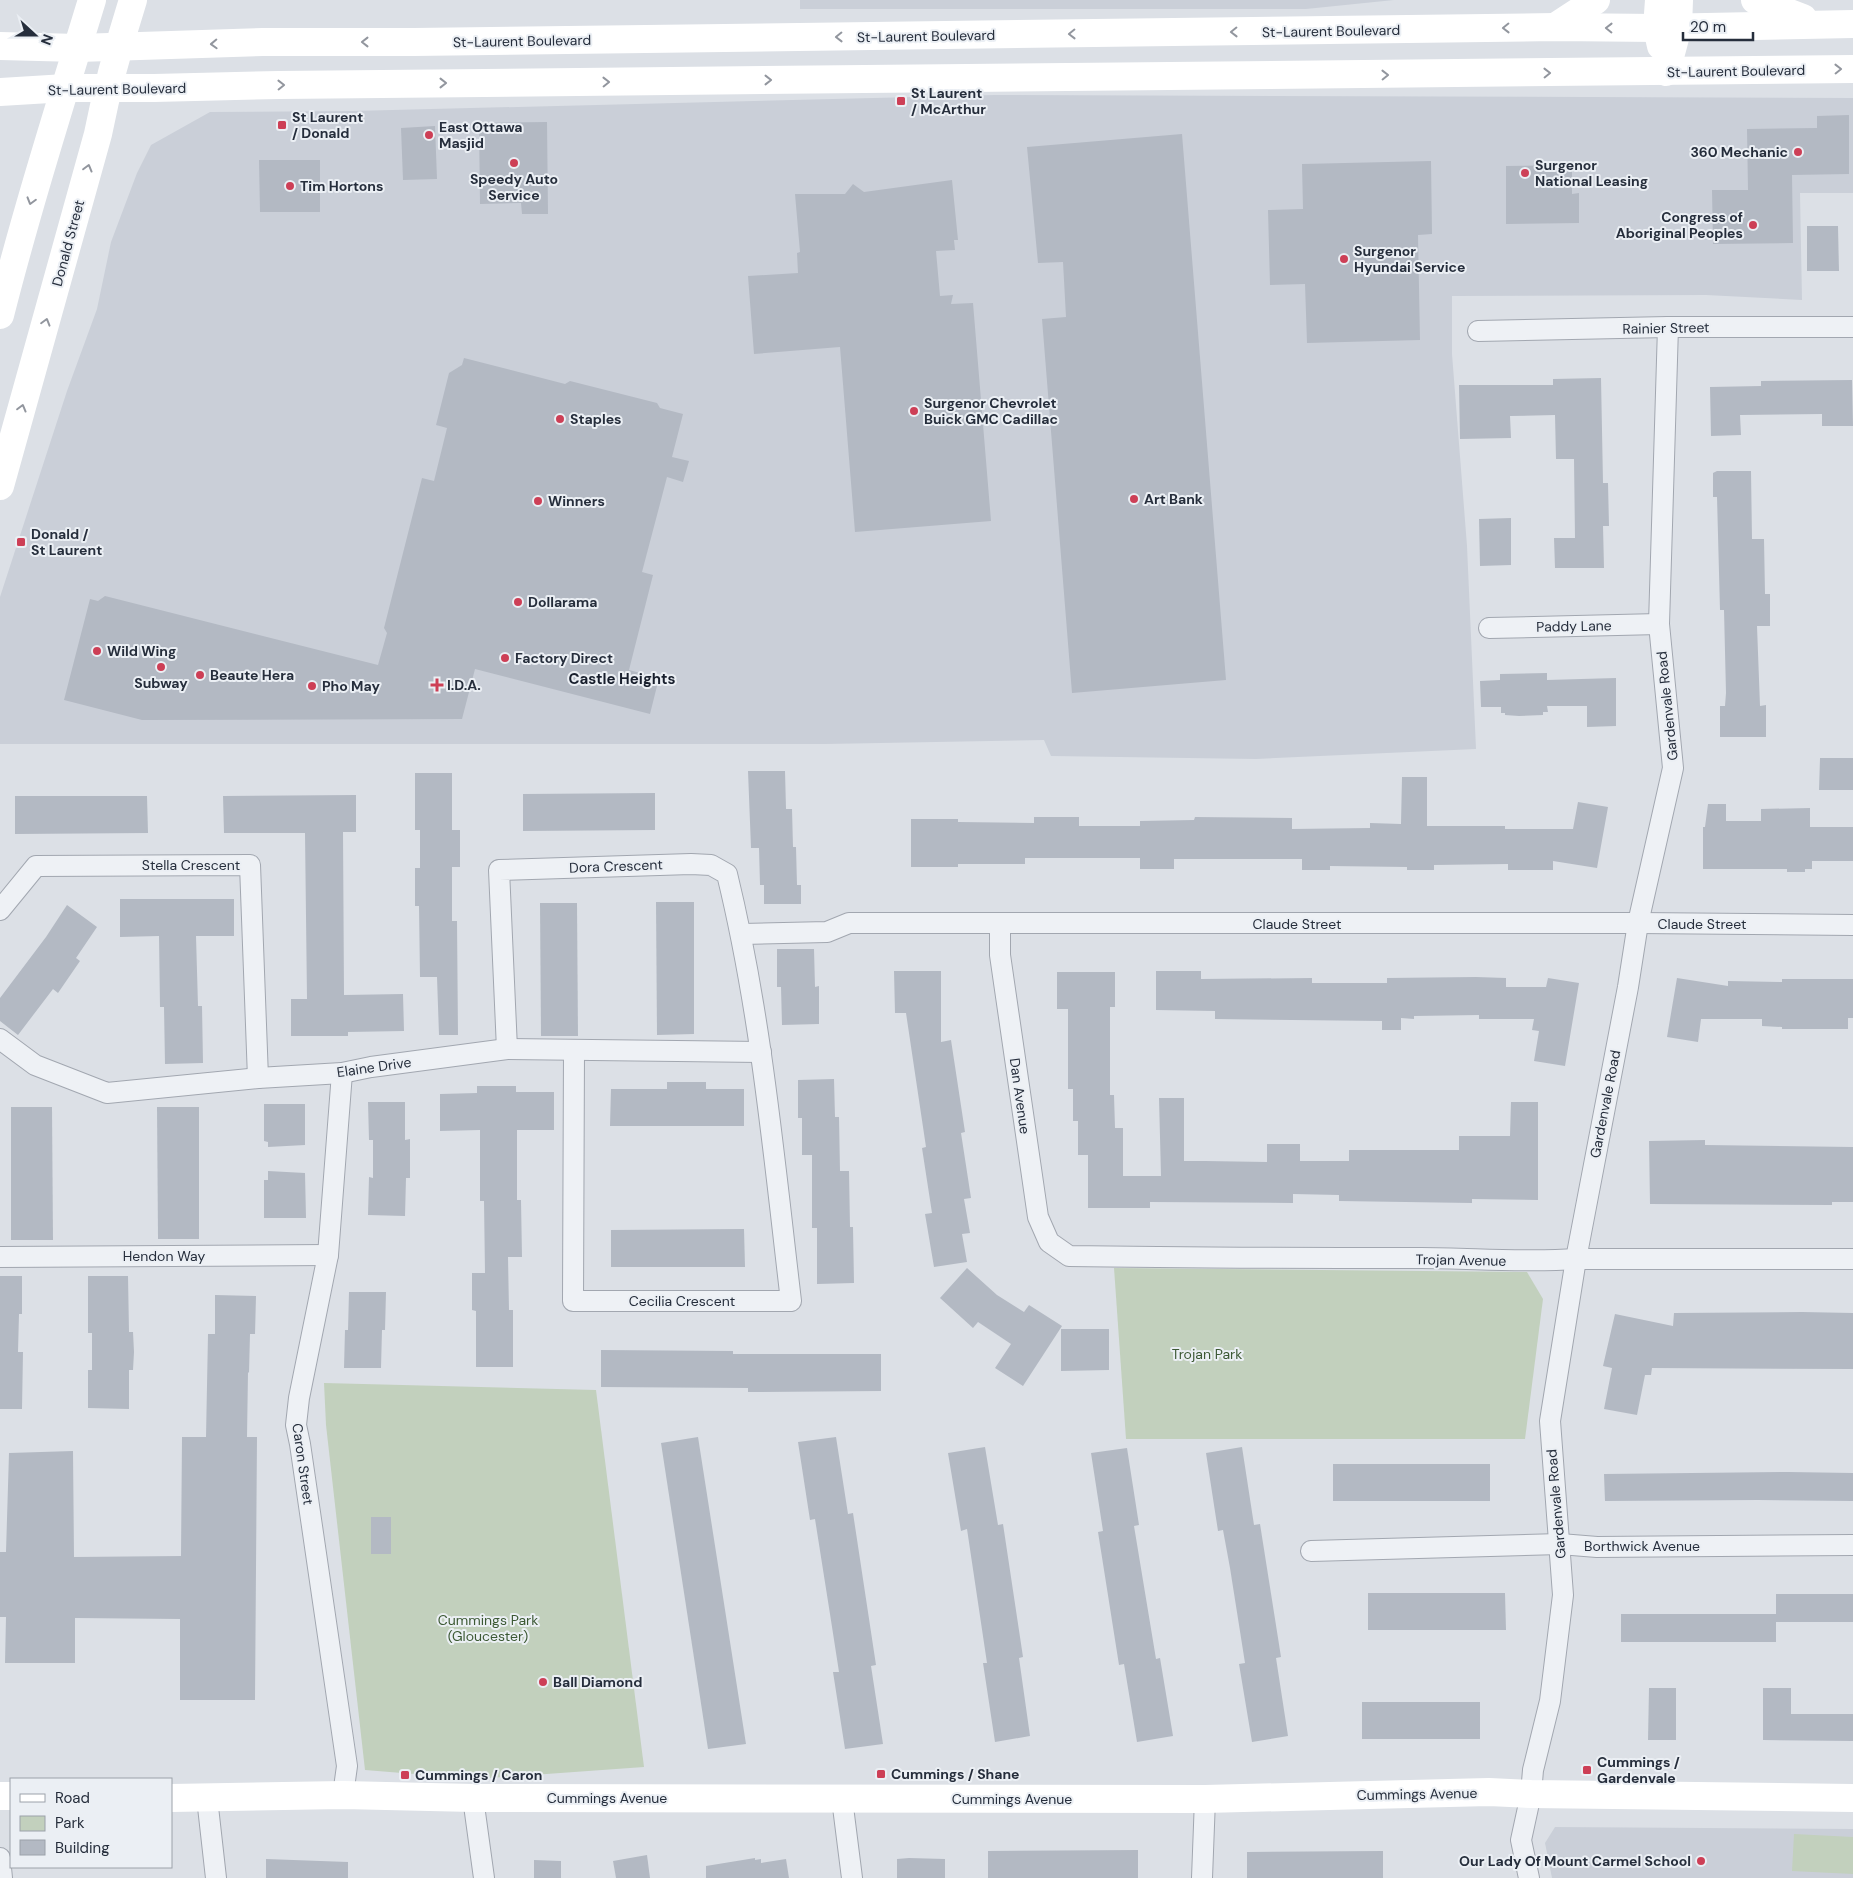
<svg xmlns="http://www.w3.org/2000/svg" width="1853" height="1878" font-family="'DM Sans',sans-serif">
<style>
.built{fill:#cacfd8}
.green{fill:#c2d0bd}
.building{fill:#b3b9c3}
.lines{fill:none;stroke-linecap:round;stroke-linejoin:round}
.street-casing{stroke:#a2a7b0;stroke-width:22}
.street{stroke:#eef1f5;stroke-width:20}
.secondary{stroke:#fff;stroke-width:28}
.oneway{stroke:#92969e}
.poi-dot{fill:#cd3f56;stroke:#ebeff4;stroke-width:2}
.labels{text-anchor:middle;stroke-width:4;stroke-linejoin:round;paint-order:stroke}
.street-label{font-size:14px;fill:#262e3c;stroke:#ebeff4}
.poi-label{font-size:14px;font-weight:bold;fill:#262e3c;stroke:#ebeff4;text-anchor:start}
.park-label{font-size:14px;fill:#3b5833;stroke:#ebeff4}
.neighbourhood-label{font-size:15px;font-weight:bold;fill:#181f2d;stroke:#ebeff4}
</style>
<rect width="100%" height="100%" fill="#dce0e6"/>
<g class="built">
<path d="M800,0H1394L1306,9H800Z"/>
<path d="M995,95L1853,98V193H1800L1802,300L1706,295L1452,296V354L1467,546L1476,749L1256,759L1051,756L1044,740L826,744H0V597L67,391L97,309L111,242L137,173L151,145L210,112L353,111Z"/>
<path d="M1555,1827L1853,1829V1878H1552L1545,1843Z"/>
</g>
<g class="green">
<path d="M1114,1268L1527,1272L1543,1299L1525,1439H1126Z"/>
<path d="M324,1383L596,1390L644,1767L476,1779L365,1770L326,1425Z"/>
<path d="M1794,1834L1853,1837V1874L1792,1871Z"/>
</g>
<g class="building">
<path d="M1849,115V174L1792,175L1793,243L1713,244L1712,190H1748L1747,129L1817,128V116Z"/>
<path d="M547,122L548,214H522L521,203L480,204L479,123Z"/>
<path d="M435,126L437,179L403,180L401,128Z"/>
<path d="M1182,134L1226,680L1072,693L1042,319L1066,317L1063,262L1038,263L1027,147Z"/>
<path d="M259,160H320V212H260Z"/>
<path d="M1431,161L1432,234L1418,235L1420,340L1307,343L1305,284L1270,285L1268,210L1303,209L1302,164Z"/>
<path d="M1572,165V194L1579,193V223L1506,224V166Z"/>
<path d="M952,180L958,240H954L955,250L936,251L940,296L953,295L951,304L973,303L991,521L855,532L840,347L754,354L748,276L798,273L797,253L800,252L795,194H845L853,184L864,192Z"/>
<path d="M1807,226H1838L1839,271H1807Z"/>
<path d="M464,358L565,384L570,381L657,403L660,408L683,414L672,457L689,461L683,482L667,477L661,500L642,572L653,575L629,670L659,678L650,714L475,669L462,719L142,720L64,700L90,599L98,601L105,596L378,665L387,633L384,628L422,478L434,481L447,428L436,425L449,373L462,365Z"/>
<path d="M1601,378L1603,483H1608L1609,526H1603L1604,568H1555L1554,538H1575L1574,459H1556L1555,415L1510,416L1511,438L1460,439L1459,385H1553V379Z"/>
<path d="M1852,380L1853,426H1822V414L1740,415L1741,435L1711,436L1710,387L1761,386V381Z"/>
<path d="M1717,471H1751L1752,539H1764L1765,594H1770V626H1757L1760,706L1766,705V737H1720V706H1725L1726,693L1724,610H1720L1717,497H1713V473Z"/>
<path d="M1511,518V565L1480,566L1479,519Z"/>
<path d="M1547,673V680L1616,678V726L1587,727V706H1547L1548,712H1543V715L1519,716L1505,715V713H1501V707H1481L1480,681L1500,680V674Z"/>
<path d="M1820,758H1853V790H1819Z"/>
<path d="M748,771H785L786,809H792L793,847H796L797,885H801V904H764V885H760L759,848H751Z"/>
<path d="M415,773H452V830H460V867H452V921H457L458,1035H439L437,977H420L419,906H415V868H420V830H415Z"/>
<path d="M1402,777H1427V826H1505V829H1573L1578,802L1608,807L1597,868L1553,861V870H1508V864L1434,865V870H1407V867L1330,866V870H1302V859H1174V869H1140V858H1025V864H958V867H911V819H958V822L1034,823V817H1079V826H1140V821L1194,820L1195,817L1292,818V829L1370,828V823L1401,824Z"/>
<path d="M655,793V830L523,831V794Z"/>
<path d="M356,795V832H343L344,995L403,994L404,1031L348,1032V1036H291V999H307L305,833H224L223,796Z"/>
<path d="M15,796H147L148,833L15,834Z"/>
<path d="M1708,804H1726V821H1761V809L1810,808V827H1853V861H1812V869H1805V872H1787V869H1703V827H1705Z"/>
<path d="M120,899H234V936H196L198,1006H202L203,1063L165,1064L164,1007H160L159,936L120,937Z"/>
<path d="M656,902H694V1034L657,1035Z"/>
<path d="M540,903H577L578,1036H541Z"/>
<path d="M67,905L97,927L76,958L80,961L58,993L53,989L18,1035L0,1021V998L46,937Z"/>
<path d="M777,949H814L815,987L819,986V1024L782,1025L781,987H777Z"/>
<path d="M894,971H941V1042L951,1040L965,1132L961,1133L971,1198L964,1199L970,1233L962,1234L967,1262L934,1267L925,1214L932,1213L922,1148L926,1147L906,1013H895Z"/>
<path d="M1156,971H1201V979L1312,978V983H1387V978L1476,977L1506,978V987H1546L1548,978L1579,983L1565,1066L1534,1061L1539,1031L1532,1030L1534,1019H1479V1015L1414,1016V1019L1401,1018V1030H1382V1021L1215,1019V1011L1156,1010Z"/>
<path d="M1057,972H1115V1007H1110V1095H1114L1115,1128H1123V1176H1161L1159,1098H1184V1161H1205L1267,1162V1144H1300V1161H1349V1150H1459V1136H1510L1511,1102H1538V1200L1472,1199V1203L1339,1201V1195L1293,1194V1203L1150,1202V1208H1088V1155H1078V1121H1073V1089H1068V1009H1057Z"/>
<path d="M1677,978L1728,986V981L1782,982V979H1853V1018H1848V1029H1782V1027L1762,1026V1019H1701L1698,1042L1667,1037Z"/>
<path d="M834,1079L835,1117H839L840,1171H849L850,1227H853L854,1283L817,1284V1228H812V1155H802V1118H798V1080Z"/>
<path d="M667,1082H706V1089H744V1126H610L611,1089H667Z"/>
<path d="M477,1086H516V1092H554V1130H517V1200H521L522,1257H508L509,1310H513V1367H476V1311L472,1310V1273H485L484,1201H480V1130L440,1131V1094L477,1093Z"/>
<path d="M368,1102H405V1140L410,1139V1178H406L405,1216L368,1215L369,1177L373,1178V1140H369Z"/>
<path d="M264,1104H305V1145L268,1147V1142L264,1141Z"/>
<path d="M11,1107H52L53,1240H11Z"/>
<path d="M157,1107H199V1239H158Z"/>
<path d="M1705,1140V1145L1853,1147V1202H1832V1205L1650,1204L1649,1141Z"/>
<path d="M268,1171L305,1173L306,1218H264V1180H268Z"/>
<path d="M744,1229L745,1267H611V1230Z"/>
<path d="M967,1268L997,1295L1024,1312L1029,1305L1062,1326L1023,1386L995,1368L1011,1344L978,1322L973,1328L940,1298Z"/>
<path d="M0,1276H22V1314H19L18,1352H23L22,1409H0Z"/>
<path d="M88,1276H128L129,1332H133L134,1352L133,1370H129V1409L88,1408V1370H92V1333H88Z"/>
<path d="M349,1292H386L385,1330H382L381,1368H344L345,1330H348Z"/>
<path d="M215,1295L256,1296L255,1334H250L249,1373L248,1372L247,1437H257L255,1700H180V1619L75,1618V1663H5L6,1617H0V1552H6L9,1453L73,1451L74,1557L181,1556L182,1437H206L208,1334H215Z"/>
<path d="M1802,1312L1853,1313V1369L1652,1368L1651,1375H1645L1637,1415L1604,1409L1612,1368L1603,1366L1615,1314L1673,1326L1674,1313Z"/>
<path d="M1061,1329H1109V1370L1061,1371Z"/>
<path d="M601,1350L733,1351V1354H881V1391L748,1392V1388L601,1387Z"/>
<path d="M698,1437L746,1744L708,1749L661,1443Z"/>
<path d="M836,1437L848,1514L853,1513L876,1665L871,1666L883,1744L845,1749L833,1672H839L830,1614L815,1519L810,1520L798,1442Z"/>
<path d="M985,1447L998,1525L1003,1524L1023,1657L1019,1658L1030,1736L995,1742L983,1663H987L967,1529L961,1531L948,1453Z"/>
<path d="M1242,1447L1254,1525L1260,1524L1281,1657L1276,1658L1288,1736L1252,1742L1239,1664L1245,1663L1230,1568L1223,1530L1218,1531L1206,1453Z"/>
<path d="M1127,1448L1139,1525L1134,1526L1156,1659L1160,1658L1173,1736L1137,1742L1124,1664L1119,1665L1098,1532L1103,1531L1091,1453Z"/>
<rect x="1333" y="1464" width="157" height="37"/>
<path d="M1789,1472L1853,1473V1501L1758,1500L1605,1501L1604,1474Z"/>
<rect x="371" y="1517" width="20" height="37"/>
<path d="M1368,1593H1505L1506,1630H1368Z"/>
<rect x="1776" y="1594" width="77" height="28"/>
<rect x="1621" y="1614" width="155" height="28"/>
<path d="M1649,1688H1676V1740H1648Z"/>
<path d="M1763,1688H1791V1714H1853V1741L1763,1740Z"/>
<rect x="1362" y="1702" width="118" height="37"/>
<path d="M1138,1850V1878H988V1851Z"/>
<path d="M1383,1851V1878H1247V1852Z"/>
<path d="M647,1855L650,1878H616L613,1861Z"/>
<path d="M755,1858V1860L761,1859V1863L786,1859L789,1878H706V1866Z"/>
<path d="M909,1858L945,1859V1878H897V1859Z"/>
<path d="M266,1859L348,1862V1878H266Z"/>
<path d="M534,1860L561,1861V1878H534Z"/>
</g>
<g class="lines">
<g class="street-casing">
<g id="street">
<path d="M1478,331L1668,327H1853"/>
<path d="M1489,628L1659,624"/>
<path d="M0,910L36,866L250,865L258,1078"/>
<path d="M1000,924V955L1038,1217L1049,1242L1069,1256C1186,1258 1303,1258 1421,1258C1472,1258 1524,1263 1576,1259H1853"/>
<path d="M742,934L827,932L849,923H1638L1853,925"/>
<path d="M0,1039L35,1065L107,1093L258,1078L342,1073L371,1067L507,1049L761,1052"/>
<path d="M507,1049L499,870L691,864L711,865L727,874C761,1013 774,1158 791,1301H573L574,1051"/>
<path d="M342,1073L328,1255L299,1398L296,1425L300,1444L347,1766L343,1795"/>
<path d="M0,1257L328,1255"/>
<path d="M1311,1551L1560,1544L1597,1547L1853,1545"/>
<path d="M207,1798L216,1878"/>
<path d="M473,1798L484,1878"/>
<path d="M842,1799L852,1878"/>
<path d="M0,1858L2,1878"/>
<path d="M1202,1878L1205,1799"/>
<path d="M1529,1878L1521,1840L1531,1794L1533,1770L1550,1701L1563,1595L1550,1421L1576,1259L1628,987L1638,923L1673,768L1659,624L1668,327"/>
</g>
</g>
<use href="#street" class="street"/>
<g class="secondary">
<path d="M1659,0L1657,28L1661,46"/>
<path d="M1755,0L1803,18"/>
<path d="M1555,27L1596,0"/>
<path d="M0,46L78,48L263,42H414L1555,27L1657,28L1853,24"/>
<path d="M1666,72L1678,27L1679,0"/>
<path d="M0,92L66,88H154L279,85L1853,69"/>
<path d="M0,315C27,209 60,105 92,0"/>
<path d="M0,486L98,134C107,88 119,44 133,0"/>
<path d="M0,1796H11"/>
<path d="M171,1798L343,1795L473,1798L1205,1799L1489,1792L1531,1794L1853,1798"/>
</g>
</g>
<defs><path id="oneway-chevron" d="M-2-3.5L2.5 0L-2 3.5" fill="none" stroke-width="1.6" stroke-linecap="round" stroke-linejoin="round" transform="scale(1.25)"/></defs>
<g class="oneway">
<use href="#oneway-chevron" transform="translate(1506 28) rotate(179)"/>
<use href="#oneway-chevron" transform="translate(1609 28) rotate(-179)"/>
<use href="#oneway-chevron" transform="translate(1234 32) rotate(179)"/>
<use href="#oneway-chevron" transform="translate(1072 34) rotate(179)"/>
<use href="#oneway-chevron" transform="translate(839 37) rotate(179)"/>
<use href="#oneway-chevron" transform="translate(365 42) rotate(180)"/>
<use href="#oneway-chevron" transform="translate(214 44) rotate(178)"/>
<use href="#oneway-chevron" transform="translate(1838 69) rotate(-1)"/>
<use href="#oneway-chevron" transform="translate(1547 73) rotate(-1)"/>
<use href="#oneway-chevron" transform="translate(1385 75) rotate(-1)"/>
<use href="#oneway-chevron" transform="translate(768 80)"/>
<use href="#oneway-chevron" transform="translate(606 82) rotate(-1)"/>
<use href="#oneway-chevron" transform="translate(443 83)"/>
<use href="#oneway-chevron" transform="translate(281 85) rotate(-1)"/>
<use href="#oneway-chevron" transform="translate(88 168) rotate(-75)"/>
<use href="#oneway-chevron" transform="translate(31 201) rotate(106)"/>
<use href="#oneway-chevron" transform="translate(46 322) rotate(-74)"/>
<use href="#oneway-chevron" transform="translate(22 408) rotate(-75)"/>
</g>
<g class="poi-dot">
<rect x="896" y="96" width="10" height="10" rx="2.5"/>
<rect x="277" y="120" width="10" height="10" rx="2.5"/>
<circle cx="429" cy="135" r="5"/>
<circle cx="1798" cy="152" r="5"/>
<circle cx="514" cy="163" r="5"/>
<circle cx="1525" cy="173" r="5"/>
<circle cx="290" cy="186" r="5"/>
<circle cx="1753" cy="225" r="5"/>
<circle cx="1344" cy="259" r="5"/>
<circle cx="914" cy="411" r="5"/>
<circle cx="560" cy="419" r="5"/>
<circle cx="1134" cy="499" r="5"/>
<circle cx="538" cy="501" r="5"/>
<rect x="16" y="537" width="10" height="10" rx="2.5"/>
<circle cx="518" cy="602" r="5"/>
<circle cx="97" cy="651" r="5"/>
<circle cx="505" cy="658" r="5"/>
<circle cx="161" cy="667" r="5"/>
<circle cx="200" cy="675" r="5"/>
<path d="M434.5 677.5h5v5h5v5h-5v5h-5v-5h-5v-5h5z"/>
<circle cx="312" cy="686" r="5"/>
<circle cx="543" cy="1682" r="5"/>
<rect x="1582" y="1765" width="10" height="10" rx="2.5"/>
<rect x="876" y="1769" width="10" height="10" rx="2.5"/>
<rect x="400" y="1770" width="10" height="10" rx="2.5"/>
<circle cx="1701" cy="1861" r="5"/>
</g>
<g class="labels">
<g class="street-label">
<text transform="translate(1331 31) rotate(-1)" y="5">St-Laurent Boulevard</text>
<text transform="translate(926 36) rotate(-1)" y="5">St-Laurent Boulevard</text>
<text transform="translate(522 41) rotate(-1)" y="5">St-Laurent Boulevard</text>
<text transform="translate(1736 71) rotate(-1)" y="5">St-Laurent Boulevard</text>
<text transform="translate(117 89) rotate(-1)" y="5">St-Laurent Boulevard</text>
<text transform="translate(68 243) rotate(-75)" y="5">Donald Street</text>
<text transform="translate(1666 328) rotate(-1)" y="5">Rainier Street</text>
<text transform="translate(1574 626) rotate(-1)" y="5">Paddy Lane</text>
<text transform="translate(1667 706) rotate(-96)" y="5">Gardenvale Road</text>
<text x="191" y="870">Stella Crescent</text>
<text transform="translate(616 866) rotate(-2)" y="5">Dora Crescent</text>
<text x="1297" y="929">Claude Street</text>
<text x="1702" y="929">Claude Street</text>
<text transform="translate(374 1067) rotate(-8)" y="5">Elaine Drive</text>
<text transform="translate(1020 1096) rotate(82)" y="5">Dan Avenue</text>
<text transform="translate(1605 1104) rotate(-79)" y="5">Gardenvale Road</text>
<text x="164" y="1261">Hendon Way</text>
<text transform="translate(1461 1260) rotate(1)" y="5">Trojan Avenue</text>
<text x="682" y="1306">Cecilia Crescent</text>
<text transform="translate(303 1464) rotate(82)" y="5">Caron Street</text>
<text transform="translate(1556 1504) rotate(-95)" y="5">Gardenvale Road</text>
<text x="1642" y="1551">Borthwick Avenue</text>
<text transform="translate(1417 1794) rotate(-1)" y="5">Cummings Avenue</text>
<text x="607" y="1803">Cummings Avenue</text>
<text x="1012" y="1804">Cummings Avenue</text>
</g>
<g class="poi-label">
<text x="911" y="98">St Laurent<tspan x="911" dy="16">/ McArthur</tspan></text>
<text x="292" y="122">St Laurent<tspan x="292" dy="16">/ Donald</tspan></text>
<text x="439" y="132">East Ottawa<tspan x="439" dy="16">Masjid</tspan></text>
<text x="1788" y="157" text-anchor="end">360 Mechanic</text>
<text x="1535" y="170">Surgenor<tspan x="1535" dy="16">National Leasing</tspan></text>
<text x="514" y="184" text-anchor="middle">Speedy Auto<tspan x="514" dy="16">Service</tspan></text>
<text x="300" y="191">Tim Hortons</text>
<text x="1743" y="222" text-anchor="end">Congress of<tspan x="1743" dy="16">Aboriginal Peoples</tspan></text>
<text x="1354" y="256">Surgenor<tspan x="1354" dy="16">Hyundai Service</tspan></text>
<text x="924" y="408">Surgenor Chevrolet<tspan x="924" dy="16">Buick GMC Cadillac</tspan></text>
<text x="570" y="424">Staples</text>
<text x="1144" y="504">Art Bank</text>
<text x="548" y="506">Winners</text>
<text x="31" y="539">Donald /<tspan x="31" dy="16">St Laurent</tspan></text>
<text x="528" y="607">Dollarama</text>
<text x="107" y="656">Wild Wing</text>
<text x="515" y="663">Factory Direct</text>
<text x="210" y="680">Beaute Hera</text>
<text x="161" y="688" text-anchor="middle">Subway</text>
<text x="447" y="690">I.D.A.</text>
<text x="322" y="691">Pho May</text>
<text x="553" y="1687">Ball Diamond</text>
<text x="1597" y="1767">Cummings /<tspan x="1597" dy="16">Gardenvale</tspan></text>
<text x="891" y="1779">Cummings / Shane</text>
<text x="415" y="1780">Cummings / Caron</text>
<text x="1691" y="1866" text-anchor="end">Our Lady Of Mount Carmel School</text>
</g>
<g class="park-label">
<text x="1207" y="1359">Trojan Park</text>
<text x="488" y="1625">Cummings Park<tspan x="488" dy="16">(Gloucester)</tspan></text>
</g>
<g class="neighbourhood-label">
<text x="622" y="684">Castle Heights</text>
</g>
</g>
<rect x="10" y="1778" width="162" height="90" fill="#ebeff4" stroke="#9ca2aa"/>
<rect x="20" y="1794" width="25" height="8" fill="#ffffff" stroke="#9ca2aa"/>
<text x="55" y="1803" font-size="15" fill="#262e3c">Road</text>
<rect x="20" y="1816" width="25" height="15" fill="#c2d0bd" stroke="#9ca2aa"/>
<text x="55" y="1828" font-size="15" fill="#262e3c">Park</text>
<rect x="20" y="1840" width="25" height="15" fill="#b3b9c3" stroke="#9ca2aa"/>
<text x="55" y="1853" font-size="15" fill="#262e3c">Building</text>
<g transform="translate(35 35) rotate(111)" stroke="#ebeff4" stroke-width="4" paint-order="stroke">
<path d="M0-4L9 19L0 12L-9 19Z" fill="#262e3c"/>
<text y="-8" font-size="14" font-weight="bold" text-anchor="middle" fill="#262e3c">N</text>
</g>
<path d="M1683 32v8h70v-8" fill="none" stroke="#262e3c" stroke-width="2.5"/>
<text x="1690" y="32" font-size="15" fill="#262e3c" stroke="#ebeff4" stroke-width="4" paint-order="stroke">20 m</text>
</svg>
